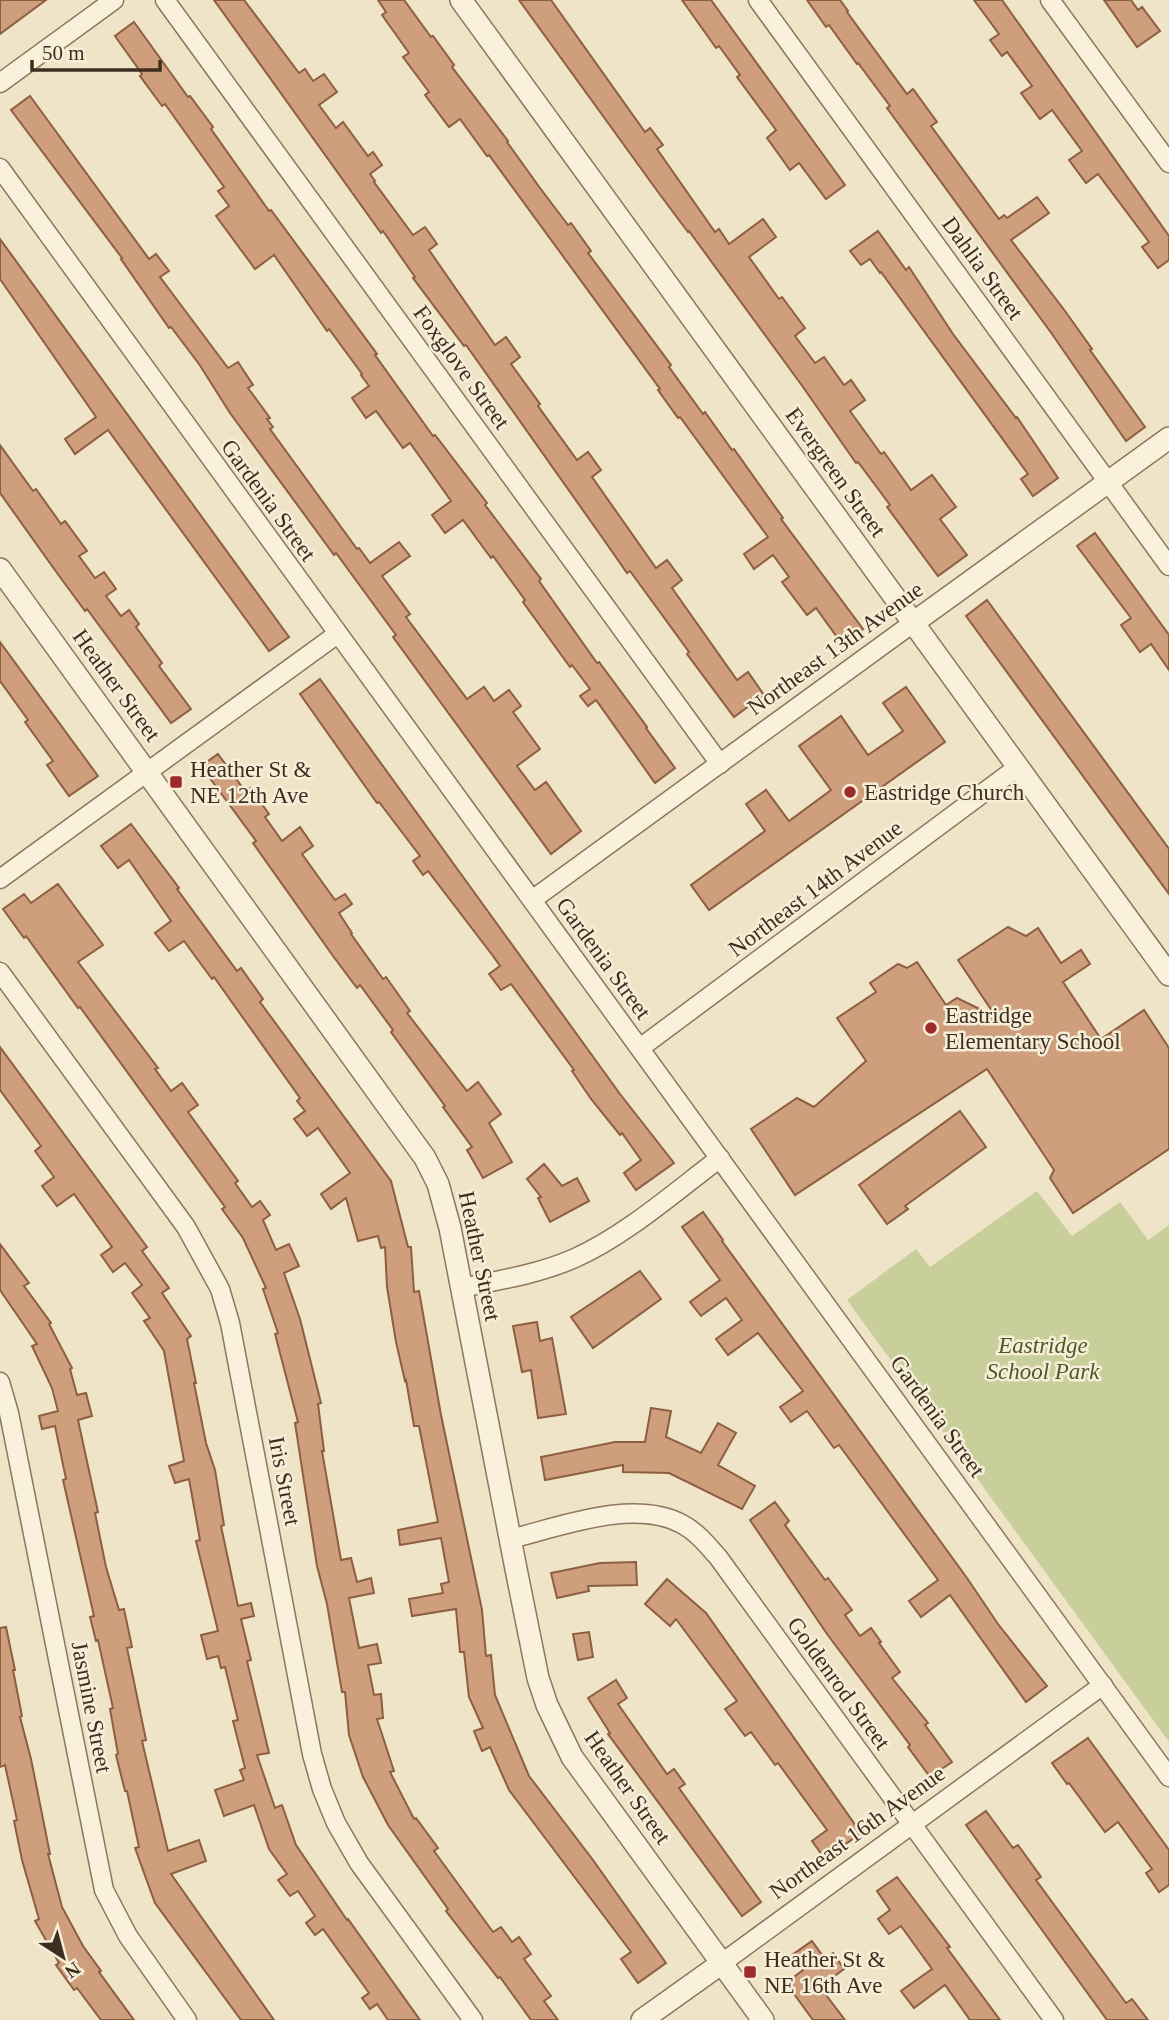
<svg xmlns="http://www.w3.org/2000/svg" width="1169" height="2020" font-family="Georgia,serif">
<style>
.green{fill:#c9cf9b}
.building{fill:#cf9f7d;stroke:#8d5f41;stroke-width:2}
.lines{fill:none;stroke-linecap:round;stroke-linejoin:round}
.minor-casing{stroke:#8d765c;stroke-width:21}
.tertiary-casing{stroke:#8d765c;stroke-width:24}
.minor{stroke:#faf1dc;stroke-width:18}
.tertiary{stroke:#faf1dc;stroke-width:21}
.poi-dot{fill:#9e2a2b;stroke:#f7eed8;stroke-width:2.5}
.labels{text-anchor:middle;stroke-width:5;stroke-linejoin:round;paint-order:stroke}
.street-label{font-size:23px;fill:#3d2e20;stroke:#f7eed8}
.poi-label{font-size:23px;fill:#3d2e20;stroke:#f7eed8;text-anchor:start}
.park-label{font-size:23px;font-style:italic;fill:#4d5a26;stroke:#f7eed8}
</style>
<rect width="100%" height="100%" fill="#f0e4c8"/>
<path class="green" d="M1037,1191L1072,1236L1120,1202L1148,1240L1169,1225V1742L847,1300L916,1249L930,1267Z"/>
<g class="building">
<path d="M0,0H46L0,34Z"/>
<path d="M214,0H244L299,73L305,69L313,81L324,74L337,92L319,105L336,128L343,122L368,156L373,152L382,165L370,174L375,181L374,182L413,235L425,227L437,244L429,250L495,345L506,337L520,357L511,364L540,404L538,406L577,460L588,452L601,470L592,477L656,568L667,560L682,580L672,588L737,680L748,672L764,695L734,717L687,654L689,652L630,571L627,573L604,540L466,345L464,346L413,278L415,277L383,231L381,233Z"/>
<path d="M378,0H404L431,37L433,36L454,65L452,67L508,141L507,142L540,188L568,225L571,223L591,251L588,253L671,365L669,367L703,414L705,412L732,450L734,449L783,518L781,519L863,629L842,644L816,608L807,615L782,582L789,577L773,555L754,569L744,554L768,537L680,417L678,418L658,390L660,389L489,155L487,156L460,119L449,127L425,95L429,92L403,57L409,53L382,15L386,12Z"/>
<path d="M519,0H551L645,132L650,128L663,145L657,149L715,232L719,229L729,244L763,219L776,237L749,257L779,299L782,297L805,328L795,336L815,363L824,357L844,385L851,380L865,400L850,411L881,454L884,452L911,490L932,475L956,507L940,519L967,555L938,576L887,507L890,505L858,462L856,463L803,387L689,231L688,232L658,192Z"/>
<path d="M682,0H711L845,185L826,199L799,163L790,170L767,138L776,130L737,77L740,75L719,46L716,48Z"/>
<path d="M807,0H840L848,11L847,12L907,94L913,89L937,122L931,126L999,219L1004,215L1007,218L1037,197L1049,213L1011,240L1065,311L1092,349L1090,350L1145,427L1126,441L1052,334L887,108L890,106L858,63L857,64L829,25L826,27Z"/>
<path d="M974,0H1002L1169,236V260L1158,268L1142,247L1149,242L1098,174L1086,183L1069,160L1082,151L1052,110L1040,119L1021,93L1032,86L1007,52L1002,56L990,40L999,34Z"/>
<path d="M1104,0H1131L1138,10L1142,7L1160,31L1137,47Z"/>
<path d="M134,22L188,97L190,96L213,127L211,129L269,211L271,210L377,354L375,355L433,436L435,435L487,503L485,505L541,579L539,581L597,663L599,662L647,727L646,728L675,768L655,783L596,700L588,706L580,696L590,689L572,665L570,667L523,602L525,600L493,556L491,558L463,520L445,533L432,515L451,501L410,443L403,448L376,411L366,418L352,398L369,386L361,375L362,374L329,329L327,331L274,255L255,269L216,216L229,206L218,191L224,187L165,104L162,106L140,76L142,74L115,36Z"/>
<path d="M30,96L149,259L156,254L169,271L160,277L228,368L238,362L253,385L248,388L270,418L267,419L273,427L270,429L357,549L359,548L370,563L399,542L410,556L382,576L410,614L406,617L467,699L484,687L494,701L509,690L521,706L513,712L540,749L517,766L535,790L546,782L581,831L551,854L393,637L396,635L336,553L334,555L230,413L199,364L171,327L169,328L121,259L122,258L11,110Z"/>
<path d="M878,231L906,270L909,267L953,334L1016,418L1017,417L1058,478L1033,496L1021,479L1028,474L881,272L880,273L870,259L861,265L850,251Z"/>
<path d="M0,239L289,637L269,651L108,430L75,454L65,439L96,417L0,279Z"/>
<path d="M0,445L33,491L36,489L61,524L65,521L87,551L79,556L95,578L104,572L116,589L106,596L121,616L129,610L139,624L136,627L162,663L159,666L191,709L171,723L87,609L85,611L57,573L0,493Z"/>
<path d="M1095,533L1169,635V670L1151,644L1140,652L1121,625L1131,618L1077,546Z"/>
<path d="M987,600L1169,849V894L966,616Z"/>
<path d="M0,642L98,776L69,796L47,765L53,761L25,722L28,720L0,681Z"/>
<path d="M320,679L620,1094L674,1163L636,1190L624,1173L641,1160L622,1133L620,1135L591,1099L572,1071L574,1070L511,984L501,990L489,974L500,966L493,956L428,871L423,875L413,861L420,856L379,802L377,803L300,694Z"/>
<path d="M906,687L945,742L709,910L691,885L765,831L746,804L766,790L789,821L831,790L799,746L841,716L868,755L903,731L883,703Z"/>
<path d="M218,754L245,791L250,788L269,814L265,817L282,841L300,827L313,846L302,854L335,900L345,894L352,904L339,913L352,933L351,934L383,979L386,977L410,1011L407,1013L467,1091L478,1082L501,1114L489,1123L512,1162L483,1178L467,1150L472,1147L443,1107L445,1106L391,1032L393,1030L360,985L357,988L333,956L253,843L256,841L201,766Z"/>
<path d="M131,824L179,888L177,889L237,971L241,968L263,999L260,1002L391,1181L408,1247H411L414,1292L419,1291L441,1415L482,1610L486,1656L491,1655L495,1695L529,1776L593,1860L666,1963L638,1983L621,1959L631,1952L509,1790L490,1747L482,1751L474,1731L483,1728L469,1697L464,1652H460L456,1609L412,1616L409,1599L443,1593L441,1584L449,1582L441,1538L400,1545L398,1530L438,1522L419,1426H414L406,1380L405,1381L396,1342L387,1287L385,1247L381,1248L378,1236L358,1241L346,1198L331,1209L321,1194L350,1173L318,1128L307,1136L294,1119L305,1111L297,1101L300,1098L214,977L212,979L184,941L169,951L155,933L171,921L129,860L118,868L101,846Z"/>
<path d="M58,884L103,945L78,962L158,1068L155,1069L171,1091L182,1083L198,1105L188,1112L238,1181L235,1183L252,1207L260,1201L270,1215L263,1220L276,1250L289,1244L299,1266L284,1273L300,1319L321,1403L318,1404L324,1451H322L341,1560L351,1558L357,1582L371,1578L374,1593L349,1598L359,1648L377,1644L381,1663L368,1665L374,1695L381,1694L383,1718L377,1719L394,1771L390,1772L414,1819L416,1818L438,1848L434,1851L493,1932L501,1927L512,1942L519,1937L531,1954L524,1959L551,1996L544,2001L558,2020H531L500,1977L498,1978L446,1911L448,1909L388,1825L363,1777L349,1735L345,1692H342L327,1604L317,1566L295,1423L298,1422L275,1334L278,1333L263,1289L266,1288L243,1238L222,1209L225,1207L80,1007L78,1008L26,936L24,938L3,909L24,894L31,903Z"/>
<path d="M1008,927L1026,936L1038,928L1061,963L1081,950L1090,964L1063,982L1101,1039L1144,1010L1169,1048V1149L1073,1213L1050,1178L1054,1170L987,1069L795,1195L751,1129L797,1098L814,1107L866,1061L837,1018L876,992L870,983L898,964L907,968L917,962L946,1005L957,998L996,1017L958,960Z"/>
<path d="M0,1047L147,1247L142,1251L169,1288L162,1293L191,1336L187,1339L196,1383H194L206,1443L215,1470L224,1525L221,1526L238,1606L251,1603L254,1616L241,1619L251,1660L247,1661L269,1753L257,1755L275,1808L282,1805L296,1845L347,1920L348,1919L420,2020H388L377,2004L370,2009L362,1998L369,1993L323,1929L315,1935L306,1923L315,1916L298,1891L290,1896L278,1880L287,1874L269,1849L254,1805L224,1816L215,1790L244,1780L240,1770L245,1768L233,1721L238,1720L225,1667L221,1668L218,1656L207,1659L201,1635L218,1631L196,1541L200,1540L189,1479L175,1483L169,1466L184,1461L164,1351L144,1321L150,1318L132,1293L142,1285L125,1263L113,1272L101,1255L112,1247L74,1194L57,1206L42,1186L54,1177L35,1151L41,1146L0,1090Z"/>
<path d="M960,1111L986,1147L905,1206L908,1209L887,1224L859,1185Z"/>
<path d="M544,1164L562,1186L577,1178L589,1201L550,1222L538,1198L541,1197L527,1179Z"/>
<path d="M703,1212L723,1240L722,1241L967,1578L998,1624L1047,1686L1026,1702L950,1595L921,1617L909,1601L938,1580L839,1445L834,1448L807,1411L791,1422L780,1407L803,1391L758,1333L728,1355L716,1339L742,1320L726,1298L701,1316L690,1302L720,1280L682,1227Z"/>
<path d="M0,1244L29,1283L24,1286L51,1323L49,1324L72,1368L70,1369L77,1395L86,1393L92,1416L78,1420L98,1512L95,1513L106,1567L119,1610L124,1609L132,1647L127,1648L146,1740L142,1741L168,1851L199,1840L206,1861L171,1874L274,2020H241L155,1903L135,1848L139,1847L127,1791H125L116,1755L118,1754L110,1709L113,1708L98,1640L96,1641L90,1617L94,1616L63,1480L66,1479L55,1426L42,1429L39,1416L58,1411L52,1388L32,1346L37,1344L0,1290Z"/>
<path d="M640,1271L661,1299L593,1348L571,1317Z"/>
<path d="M537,1322L540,1341L552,1338L566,1414L538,1418L531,1370L522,1372L513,1326Z"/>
<path d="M651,1408L671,1411L666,1437L701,1453L718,1423L736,1433L718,1465L755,1486L742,1509L669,1473L623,1472V1465L545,1480L541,1457L615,1442H645Z"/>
<path d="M775,1502L789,1521L785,1525L825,1580L828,1578L852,1610L845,1615L860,1636L871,1628L881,1642L879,1643L900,1672L892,1678L928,1723L925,1725L952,1762L930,1777L908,1747L910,1745L827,1634L750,1520Z"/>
<path d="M636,1562L637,1585L588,1586L589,1591L557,1598L551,1573L600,1563Z"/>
<path d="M667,1579L706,1613L861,1833L825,1859L812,1841L827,1830L778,1763L775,1765L751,1732L745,1736L725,1709L737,1701L676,1619L670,1626L645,1604Z"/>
<path d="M6,1627L15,1670H13L22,1716L20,1717L31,1759L50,1854H48L62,1907L83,1946L101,1971L99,1972L134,2020H101L77,1988L74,1990L56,1965L59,1963L35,1921L39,1919L22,1860L14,1821L17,1820L5,1765L0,1767V1628Z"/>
<path d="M589,1632L593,1657L578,1660L573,1634Z"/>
<path d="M616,1680L627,1698L618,1704L667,1774L674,1769L685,1784L679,1788L761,1902L742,1916L608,1734L610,1733L588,1698Z"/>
<path d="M1088,1738L1169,1850V1885L1159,1892L1146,1873L1152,1869L1118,1822L1105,1832L1069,1783L1067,1784L1052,1763Z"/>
<path d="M986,1811L1013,1848L1018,1845L1041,1877L1036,1880L1126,2003L1132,1999L1148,2020H1107L966,1825Z"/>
<path d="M897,1877L950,1947L947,1948L1000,2020H970L945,1985L914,2008L901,1991L932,1969L901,1926L889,1934L878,1919L890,1910L877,1891Z"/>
<path d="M812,1941L825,1959L833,1953L844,1969L820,1987L845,2020H813L786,1983L803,1970L792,1955Z"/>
</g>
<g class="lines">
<g class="minor-casing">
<g id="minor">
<path d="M165,0L720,764"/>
<path d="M758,0L1169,566"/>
<path d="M1050,0L1169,163"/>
<path d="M0,83L114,0"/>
<path d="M0,168C387,706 780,1240 1169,1777"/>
<path d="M0,879L336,635"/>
<path d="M532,900L913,623"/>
<path d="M0,972L186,1227L220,1289L230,1323L312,1754L322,1789L336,1823L359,1863L473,2020"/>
<path d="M640,1048L1018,767"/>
<path d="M461,1288C500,1280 539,1274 575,1258C625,1236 676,1191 720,1158"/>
<path d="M0,1382L9,1413L104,1890L128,1936L187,2020"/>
<path d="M510,1539C560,1527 633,1498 682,1524C697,1532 707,1545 718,1557L1054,2020"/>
<path d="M722,1963L1103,1685"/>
</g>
</g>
<g class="tertiary-casing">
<g id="tertiary">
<path d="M461,0L1169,975"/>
<path d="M0,569L425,1158L438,1184L450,1228L516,1569L538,1678L547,1705L572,1757L763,2020"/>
<path d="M913,623L1169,438"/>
<path d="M642,2020L722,1963"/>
</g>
</g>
<use href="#minor" class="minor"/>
<use href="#tertiary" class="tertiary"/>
</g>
<g class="poi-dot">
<rect x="169" y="775" width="14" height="14" rx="3.5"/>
<circle cx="850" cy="792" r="7"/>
<circle cx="931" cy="1028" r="7"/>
<rect x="743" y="1965" width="14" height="14" rx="3.5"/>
</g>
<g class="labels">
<g class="street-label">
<text transform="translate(983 268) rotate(54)" y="8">Dahlia Street</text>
<text transform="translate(462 367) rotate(54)" y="8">Foxglove Street</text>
<text transform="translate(836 472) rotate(54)" y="8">Evergreen Street</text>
<text transform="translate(269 500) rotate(54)" y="8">Gardenia Street</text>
<text transform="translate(835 648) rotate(-36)" y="8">Northeast 13th Avenue</text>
<text transform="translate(117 685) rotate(54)" y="8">Heather Street</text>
<text transform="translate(815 888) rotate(-37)" y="8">Northeast 14th Avenue</text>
<text transform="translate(604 958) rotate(54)" y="8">Gardenia Street</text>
<text transform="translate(480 1256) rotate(78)" y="8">Heather Street</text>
<text transform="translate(938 1416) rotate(54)" y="8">Gardenia Street</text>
<text transform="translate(285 1481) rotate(79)" y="8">Iris Street</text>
<text transform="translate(839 1683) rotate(54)" y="8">Goldenrod Street</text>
<text transform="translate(92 1707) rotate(79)" y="8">Jasmine Street</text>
<text transform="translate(628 1787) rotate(55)" y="8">Heather Street</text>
<text transform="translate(857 1832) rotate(-36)" y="8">Northeast 16th Avenue</text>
</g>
<g class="poi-label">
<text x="190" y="777">Heather St &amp;<tspan x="190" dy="26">NE 12th Ave</tspan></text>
<text x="864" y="800">Eastridge Church</text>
<text x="945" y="1023">Eastridge<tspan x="945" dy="26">Elementary School</tspan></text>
<text x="764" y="1967">Heather St &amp;<tspan x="764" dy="26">NE 16th Ave</tspan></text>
</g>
<g class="park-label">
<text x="1043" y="1353">Eastridge<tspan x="1043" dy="26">School Park</tspan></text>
</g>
</g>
<g transform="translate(63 1957) rotate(144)" stroke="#f7eed8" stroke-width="5" paint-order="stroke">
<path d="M0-5L12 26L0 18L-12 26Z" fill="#3d2e20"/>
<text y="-10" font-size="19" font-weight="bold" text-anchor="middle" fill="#3d2e20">N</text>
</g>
<path d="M32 60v10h128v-10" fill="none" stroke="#3d2e20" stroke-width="3.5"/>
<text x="42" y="60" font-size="21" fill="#3d2e20" stroke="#f7eed8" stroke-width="5" paint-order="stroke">50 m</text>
</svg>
